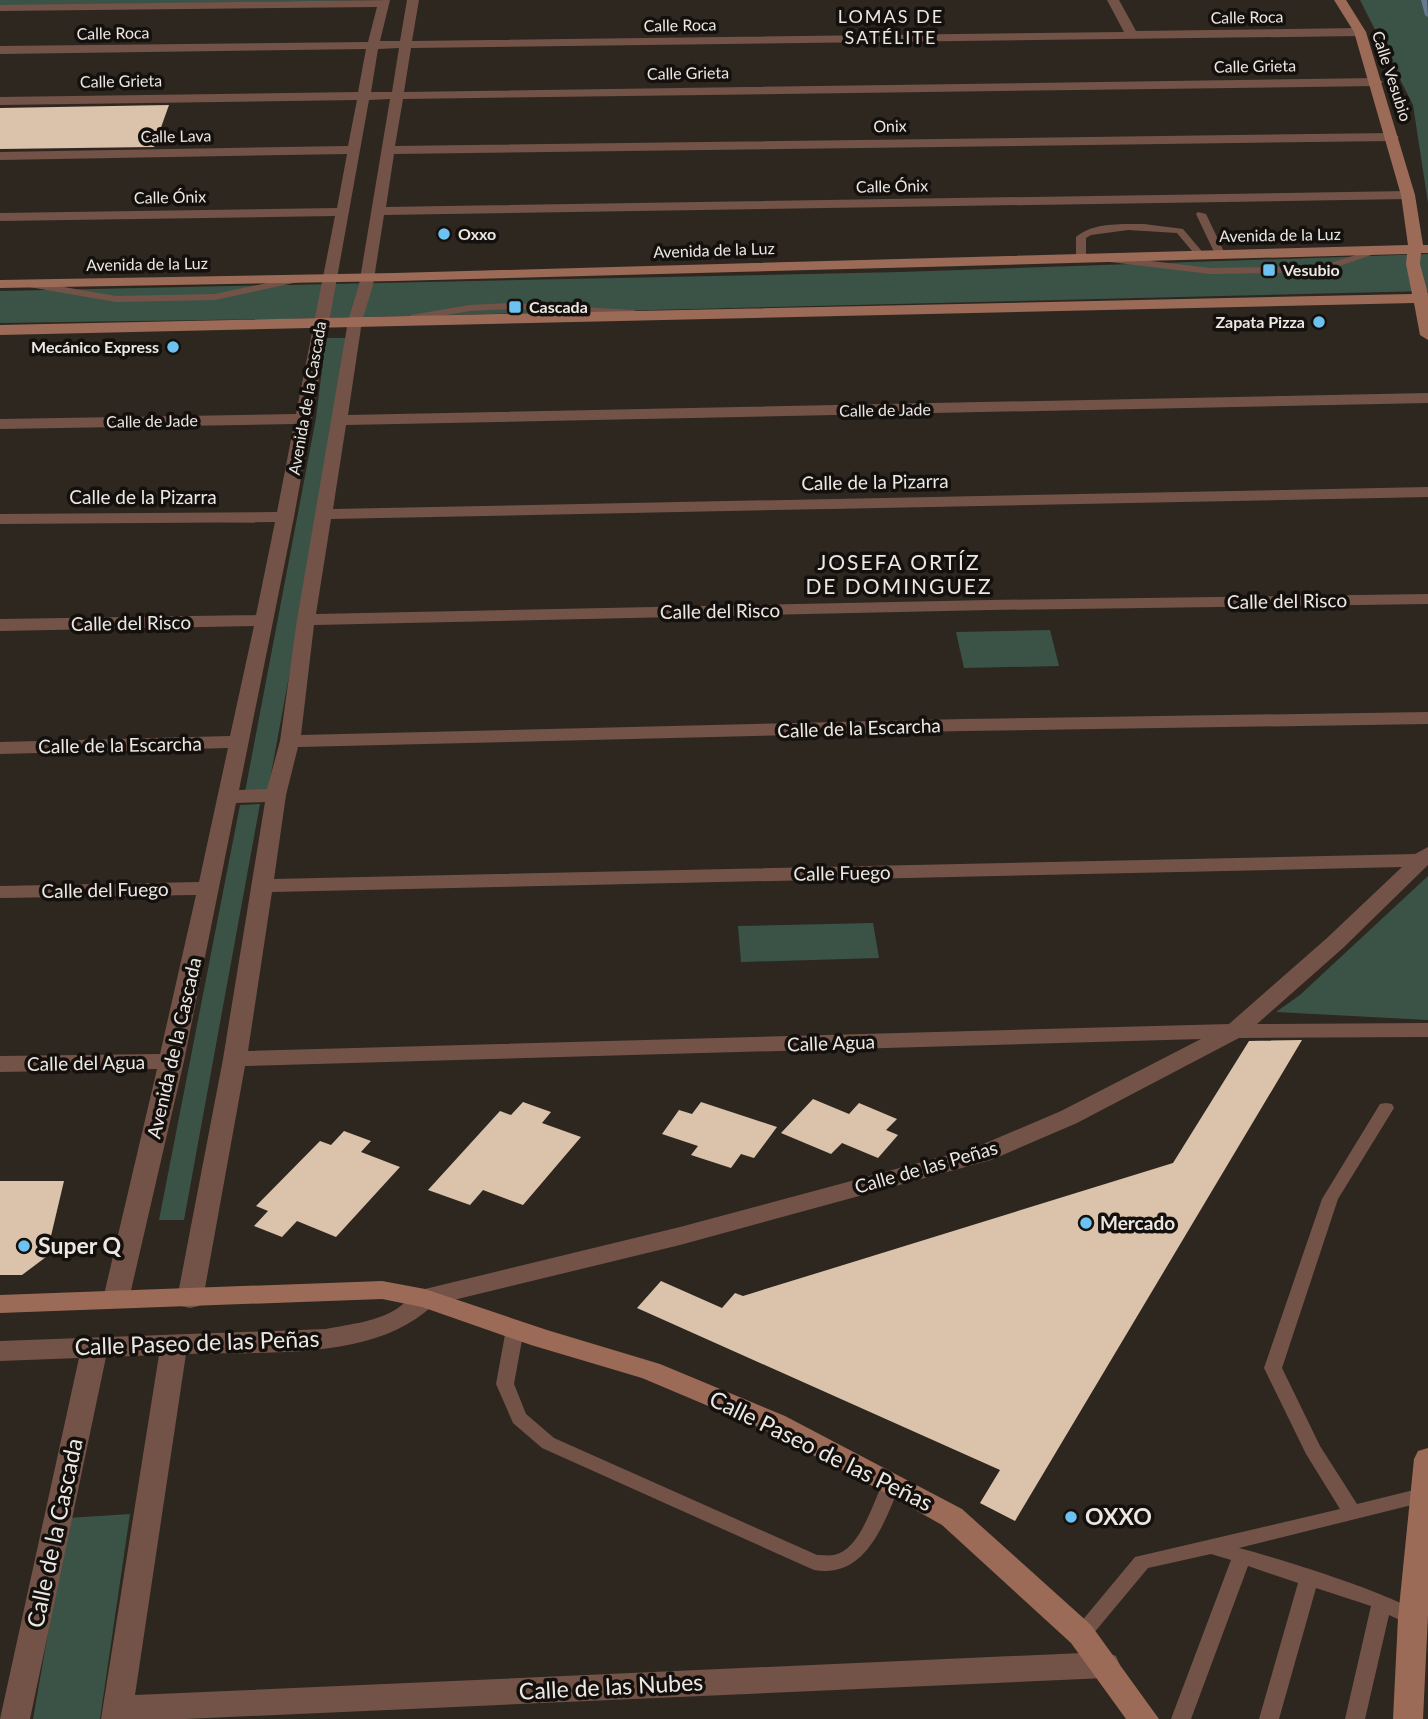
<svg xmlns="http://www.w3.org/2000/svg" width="1428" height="1719" font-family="Lato,sans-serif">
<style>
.green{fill:#3b5347}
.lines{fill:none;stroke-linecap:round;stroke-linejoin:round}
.stream{fill:#657a91;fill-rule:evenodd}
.building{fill:#dbc2aa}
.lane{fill:#735347;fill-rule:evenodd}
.street{fill:#735347;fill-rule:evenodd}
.secondary{fill:#9c6b57;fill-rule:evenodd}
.poi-dot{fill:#6cc3f2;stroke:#14100d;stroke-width:2.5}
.labels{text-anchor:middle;stroke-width:7;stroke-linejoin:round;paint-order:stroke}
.far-street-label{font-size:16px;fill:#ece7e2;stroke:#14100d}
.far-poi-label{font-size:16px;font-weight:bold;fill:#ece7e2;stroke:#14100d;text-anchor:start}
.far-neighbourhood-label{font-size:18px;letter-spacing:2px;fill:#ece7e2;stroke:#14100d}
.street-label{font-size:19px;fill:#ece7e2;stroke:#14100d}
.poi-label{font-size:19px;font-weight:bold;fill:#ece7e2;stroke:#14100d;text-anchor:start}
.neighbourhood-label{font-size:21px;letter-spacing:2px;fill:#ece7e2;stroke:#14100d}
.near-poi-label{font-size:23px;font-weight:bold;fill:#ece7e2;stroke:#14100d;text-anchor:start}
.near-street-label{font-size:23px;fill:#ece7e2;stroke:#14100d}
</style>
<rect width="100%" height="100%" fill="#2e271f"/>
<g class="green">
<path d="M0,0H383L0,6Z"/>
<path d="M1360,0H1428V203L1413,105Z"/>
<path d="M1428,254V291L282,319L0,323V291L901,272Z"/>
<path d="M326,338H346L320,509L268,790L245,792L316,418Z"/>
<path d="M1050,630L1059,666L964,668L956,632Z"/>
<path d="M260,804L184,1220H159L240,805Z"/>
<path d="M1428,876V1020L1276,1012L1300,995Z"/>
<path d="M873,923L879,958L741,962L738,926Z"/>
<path d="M130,1514L100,1719H33L68,1518Z"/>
</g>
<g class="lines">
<path class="stream" d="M1421,0H1427L1428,17L1425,15Z"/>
</g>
<g class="building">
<path d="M169,105L154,147L0,149V108Z"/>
<path d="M1302,1040L1015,1521L980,1503L1000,1470L637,1308L661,1281L722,1308L735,1293L743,1296L1173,1163L1249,1041Z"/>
<path d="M813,1099L849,1114L859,1103L897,1119L886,1130L898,1135L878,1158L842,1143L831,1154L781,1133Z"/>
<path d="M523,1102L551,1112L542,1123L581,1137L523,1205L483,1190L470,1205L428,1190L500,1111L511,1115Z"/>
<path d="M701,1102L777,1127L754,1158L741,1154L731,1168L691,1155L698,1146L662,1134L679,1110L692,1114Z"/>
<path d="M344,1131L371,1141L361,1152L400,1167L336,1237L297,1221L282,1237L254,1226L268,1211L256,1206L320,1141L331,1145Z"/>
<path d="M0,1181H64L46,1257L22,1275H0Z"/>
</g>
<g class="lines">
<g class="lane">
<path d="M1198,212L1206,214L1225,254L1223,256L1215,254L1196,214Z"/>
<path d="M1144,224L1183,229L1205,255L1197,257L1177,233L1128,230L1091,235L1086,238V258L1081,261L1076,258V237C1093,222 1123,224 1144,224Z"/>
<path d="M1378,248L1386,250L1322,272L1210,274L1110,262L1105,259L1110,256L1210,268L1321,266Z"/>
<path d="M300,276L303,277V281L215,300L116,302L29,287L24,284L29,281L116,296L215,294Z"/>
<path d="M511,303L634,310L639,313L634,316L511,309L470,311L411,321L406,318L411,315L470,305Z"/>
<path d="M1386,1103L1392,1104L1394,1108L1338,1199L1282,1368L1320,1446L1357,1504L1426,1487H1428V1501L1239,1548C1267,1555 1413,1599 1423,1618L1420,1624L1413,1626L1389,1615L1365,1719H1345L1371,1606L1316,1588L1279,1719H1259L1298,1583L1248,1566L1191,1719H1171L1231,1560L1211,1554L1148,1568L1088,1640L1081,1642L1074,1640L1071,1634L1135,1557L1340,1509L1306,1454L1264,1368L1322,1199L1380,1104Z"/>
<path d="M515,1323L521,1324L524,1329L514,1384L526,1414L554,1438L817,1555C822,1555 829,1556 834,1555C861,1550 874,1499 885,1478L892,1476L899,1478L901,1483C884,1522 867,1579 814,1570L542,1448L513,1423L496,1384L506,1329L509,1324Z"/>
</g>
<path class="street" d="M390,0L380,41H400L407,0H419L412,41L1124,32L1107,0H1119L1136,31L1360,28L1366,32L1360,36L411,48L404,92L1377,78L1383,82L1377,86L403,99L395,146L1393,133L1399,137L1393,141L394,154L386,207L1408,191L1415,195L1408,199L384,215L373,285L362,321L348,415L1428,393V403L346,425L333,509L1428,487V497L331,519L316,614L990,600L1428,594V604L990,610L314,625L301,735L963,719L1428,712V724L963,731L298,747L286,795L274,879L1415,854L1428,847V865L1343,948L1257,1024L1428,1023V1037L1239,1038L1077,1123L991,1160L680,1245L433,1305C374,1362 263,1351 186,1354L135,1695L1105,1652L1116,1656L1120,1665L1116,1674L1105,1678L185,1719H101L159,1355L106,1357L30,1719H0L79,1358L0,1361V1341L326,1329C350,1324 377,1322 398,1308C408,1301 413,1292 425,1289L680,1227L974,1148L1061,1111L1201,1039L245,1066L203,1299L199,1306L190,1308L181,1306L177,1299L223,1059L265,802L236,803L184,1061L129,1299L125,1306L116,1308L107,1306L103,1299L157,1069L0,1072V1056L160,1054L196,895L0,898V886L199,882L228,748L0,754V742L230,736L254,626L0,631V619L256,615L275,522L0,524V514L277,512L294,424L0,429V419L296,414L335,216L0,221V213L337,208L347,154L0,160V152L348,146L357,100L0,105V97L358,92L366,49L0,54V46L368,42L377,7L0,11V5ZM399,48L392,92H371L378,49ZM390,99L359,285L348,321L297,620L280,741L267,789L239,790L294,517L369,100ZM1402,867L1327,938L1229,1024L248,1051L272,892Z"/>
<g class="secondary">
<path d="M1334,0H1346L1366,32L1415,195L1423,245H1428V253H1421L1420,264L1428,294V340L1420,335L1414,303L0,335V325L1412,294L1406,264L1407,254L395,281L0,288V280L395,273L1408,245L1401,195L1354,32Z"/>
<path d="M382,1281L425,1289L547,1330L660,1364L785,1416L962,1509L1091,1625L1159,1719H1126L1071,1643L942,1525L882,1491L765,1430L642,1378L531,1345L422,1307L382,1299L0,1313V1295Z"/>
<path d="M1428,1448V1615L1423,1719H1393L1398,1618L1414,1459L1418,1451Z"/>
</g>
</g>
<g class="poi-dot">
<circle cx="444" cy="234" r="7"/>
<rect x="1262" y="263" width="14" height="14" rx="3.5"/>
<rect x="508" y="300" width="14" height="14" rx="3.5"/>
<circle cx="1319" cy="322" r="7"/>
<circle cx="173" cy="347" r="7"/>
<circle cx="1086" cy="1223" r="7"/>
<circle cx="24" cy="1246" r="7"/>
<circle cx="1071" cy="1517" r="7"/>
</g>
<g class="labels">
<g class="far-street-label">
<text transform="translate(1247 17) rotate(-1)" y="6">Calle Roca</text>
<text transform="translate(680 25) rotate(-1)" y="6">Calle Roca</text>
<text transform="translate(113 33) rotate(-1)" y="6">Calle Roca</text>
<text transform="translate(1255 66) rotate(-1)" y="6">Calle Grieta</text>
<text transform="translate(688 73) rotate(-1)" y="6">Calle Grieta</text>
<text transform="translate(1392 76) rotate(72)" y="6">Calle Vesubio</text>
<text transform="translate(121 81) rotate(-1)" y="6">Calle Grieta</text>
<text transform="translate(890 126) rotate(-1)" y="6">Onix</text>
<text transform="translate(176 136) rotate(-1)" y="6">Calle Lava</text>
<text transform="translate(892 186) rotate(-1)" y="6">Calle Ónix</text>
<text transform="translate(170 197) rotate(-1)" y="6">Calle Ónix</text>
<text transform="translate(1280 235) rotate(-1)" y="6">Avenida de la Luz</text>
<text transform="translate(714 250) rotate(-2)" y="6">Avenida de la Luz</text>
<text transform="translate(147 264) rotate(-1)" y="6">Avenida de la Luz</text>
<text transform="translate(307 398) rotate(-80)" y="6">Avenida de la Cascada</text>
<text transform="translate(885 410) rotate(-1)" y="6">Calle de Jade</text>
<text transform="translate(152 421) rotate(-1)" y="6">Calle de Jade</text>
</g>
<g class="far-poi-label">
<text x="458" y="240">Oxxo</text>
<text x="1283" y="276">Vesubio</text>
<text x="529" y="313">Cascada</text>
<text x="1305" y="328" text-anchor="end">Zapata Pizza</text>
<text x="159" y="353" text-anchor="end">Mecánico Express</text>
</g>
<g class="far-neighbourhood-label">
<text x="891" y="23">LOMAS DE<tspan x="891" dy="21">SATÉLITE</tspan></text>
</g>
<g class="street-label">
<text transform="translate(875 482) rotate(-1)" y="7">Calle de la Pizarra</text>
<text x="143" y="504">Calle de la Pizarra</text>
<text transform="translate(1287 601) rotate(-1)" y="7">Calle del Risco</text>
<text transform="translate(720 611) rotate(-1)" y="7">Calle del Risco</text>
<text transform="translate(131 623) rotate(-1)" y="7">Calle del Risco</text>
<text transform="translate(859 728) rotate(-2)" y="7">Calle de la Escarcha</text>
<text transform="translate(120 745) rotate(-1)" y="7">Calle de la Escarcha</text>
<text transform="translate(842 873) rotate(-1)" y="7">Calle Fuego</text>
<text transform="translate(105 890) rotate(-1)" y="7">Calle del Fuego</text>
<text transform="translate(831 1043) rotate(-2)" y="7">Calle Agua</text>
<text transform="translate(174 1048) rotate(-77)" y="7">Avenida de la Cascada</text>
<text transform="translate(86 1063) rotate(-1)" y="7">Calle del Agua</text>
<text transform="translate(926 1167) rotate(-16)" y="7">Calle de las Peñas</text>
</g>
<g class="poi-label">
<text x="1100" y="1230">Mercado</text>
</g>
<g class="neighbourhood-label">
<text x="899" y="570">JOSEFA ORTÍZ<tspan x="899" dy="24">DE DOMINGUEZ</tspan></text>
</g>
<g class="near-poi-label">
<text x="38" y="1254">Super Q</text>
<text x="1085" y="1525">OXXO</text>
</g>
<g class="near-street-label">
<text transform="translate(197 1343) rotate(-2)" y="8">Calle Paseo de las Peñas</text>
<text transform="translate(821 1451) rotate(26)" y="8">Calle Paseo de las Peñas</text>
<text transform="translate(55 1533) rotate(-78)" y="8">Calle de la Cascada</text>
<text transform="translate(611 1687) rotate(-3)" y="8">Calle de las Nubes</text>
</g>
</g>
</svg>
